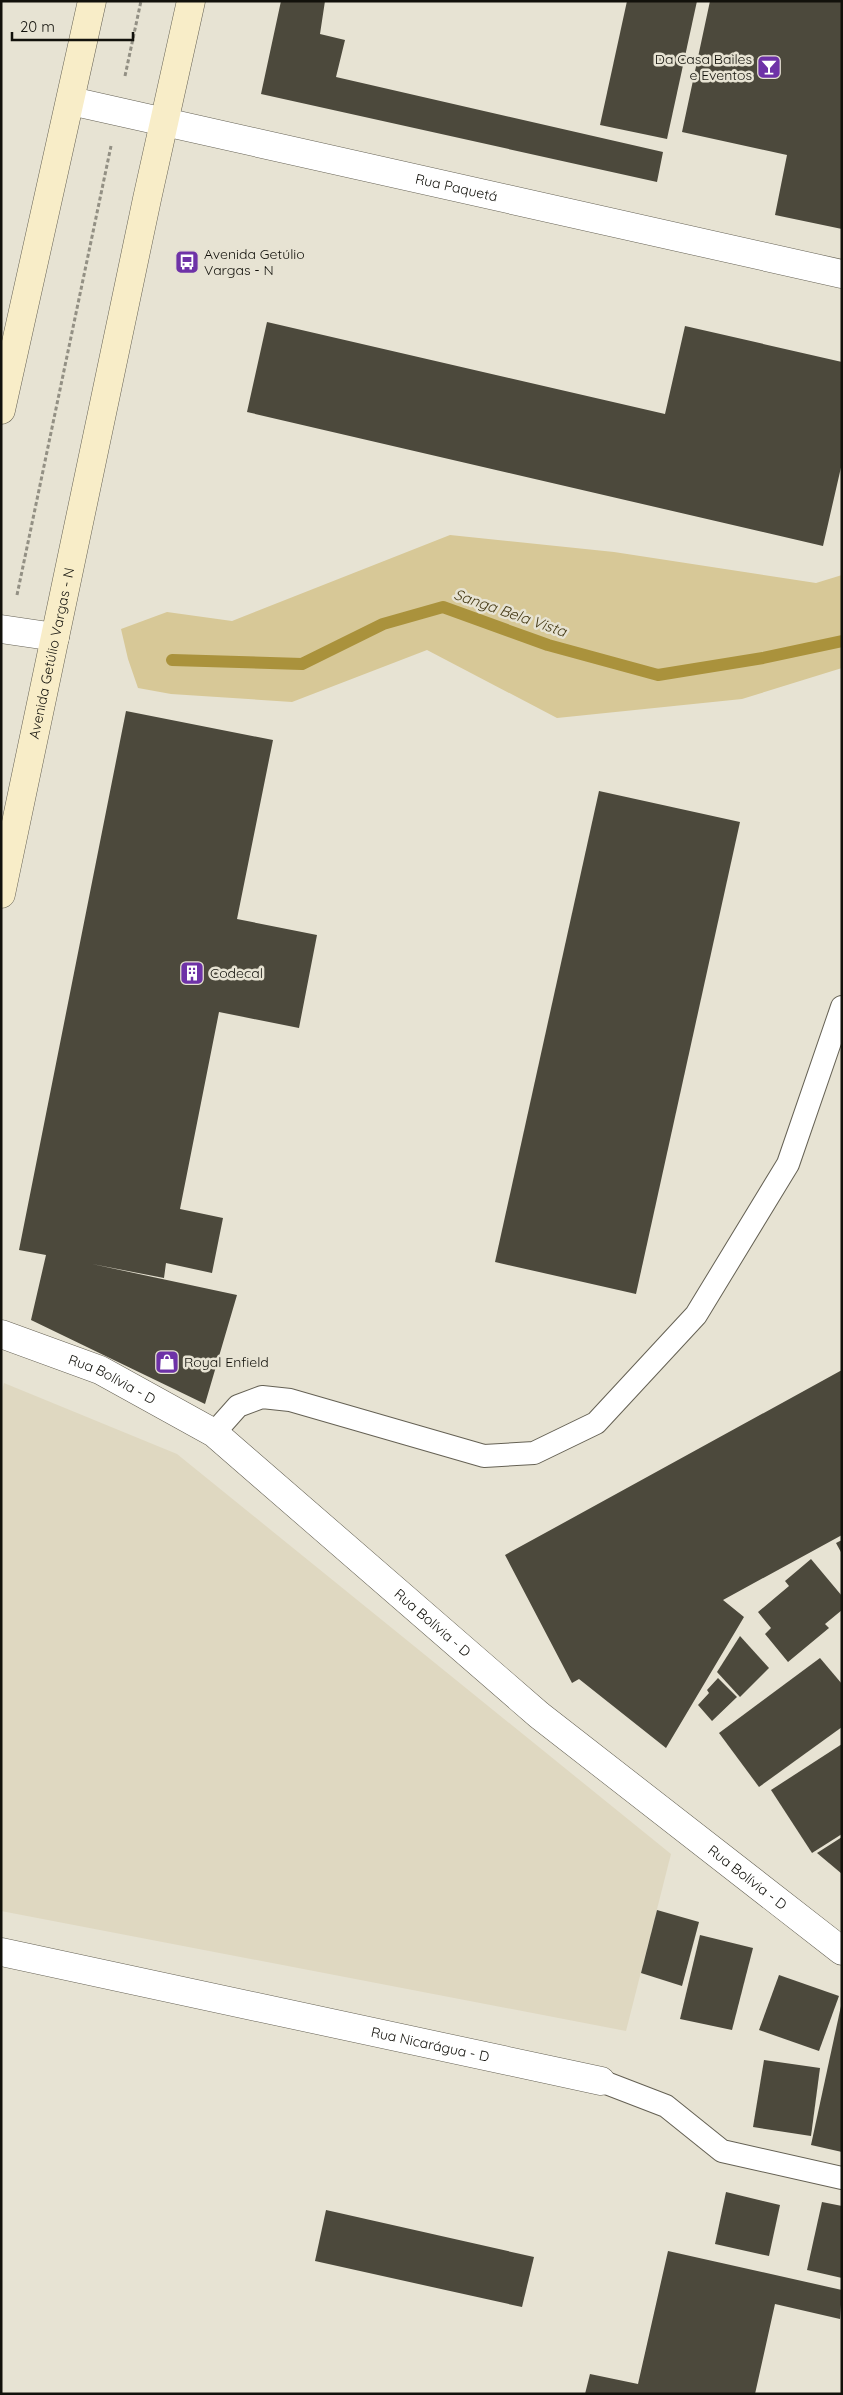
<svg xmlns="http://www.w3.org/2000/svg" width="843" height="2395" font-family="Quicksand,sans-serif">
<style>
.built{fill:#dfd8c1}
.green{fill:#d7c897}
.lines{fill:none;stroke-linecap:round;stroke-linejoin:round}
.stream{stroke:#aa923c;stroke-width:12}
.building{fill:#4c493c}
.lane-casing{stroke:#656154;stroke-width:24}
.street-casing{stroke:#656154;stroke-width:29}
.secondary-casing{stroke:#656154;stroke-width:29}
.path{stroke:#939084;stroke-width:3;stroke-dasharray:4 2.5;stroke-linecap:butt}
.lane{stroke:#fff;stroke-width:22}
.street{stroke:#fff;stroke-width:28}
.secondary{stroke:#f8edc8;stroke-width:28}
.labels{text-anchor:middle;stroke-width:5;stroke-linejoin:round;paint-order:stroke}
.poi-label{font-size:14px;fill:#12110b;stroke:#e7e3d3;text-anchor:start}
.street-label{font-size:14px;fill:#12110b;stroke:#e7e3d3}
.water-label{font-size:15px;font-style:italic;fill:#453a15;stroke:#e7e3d3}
</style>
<rect width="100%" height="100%" fill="#e7e3d3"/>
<path class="built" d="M4,1383L177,1454L671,1854L626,2031L1,1911V1395Z"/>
<path class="green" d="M450,535L614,552L816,583L842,575V668L742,699L557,718L427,650L292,702L171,694L138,688L128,659L121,629L167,612L232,621Z"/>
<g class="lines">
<path class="stream" d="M172,660L302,664L383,624L443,607L548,645L658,675L763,658L842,641"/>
</g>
<g class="building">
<path d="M281,1H325L320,34L345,40L336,77L663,152L657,182L261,94Z"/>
<path d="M627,1H697L667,139L600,125Z"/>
<path d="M710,1H842V229L775,215L787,155L682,132Z"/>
<path d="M267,322L665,414L685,326L842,362V463L823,546L247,412Z"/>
<path d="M126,711L273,740L237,919L317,935L299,1028L219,1012L180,1209L223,1218L212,1273L166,1263L164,1278L92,1264L237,1295L205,1404L31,1320L46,1255L19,1250Z"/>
<path d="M599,791L740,822L636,1294L495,1262Z"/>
<path d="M842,1370V1535L723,1600L744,1617L666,1748L579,1679L572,1683L505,1555Z"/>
<path d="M842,1540V1554L836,1543Z"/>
<path d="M811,1559L842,1596V1610L825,1624L829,1628L788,1662L765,1634L771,1628L758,1612L789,1586L785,1581Z"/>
<path d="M740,1636L769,1668L740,1697L717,1672Z"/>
<path d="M820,1658L842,1684V1727L759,1787L719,1733Z"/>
<path d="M718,1678L737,1697L712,1721L698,1705L709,1693L707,1690Z"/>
<path d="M842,1744V1834L812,1853L771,1790Z"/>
<path d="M842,1837V1874L817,1853Z"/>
<path d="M657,1910L699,1922L682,1986L641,1973Z"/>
<path d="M700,1935L753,1948L732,2030L680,2019Z"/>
<path d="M779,1975L839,1996L819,2051L759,2030Z"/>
<path d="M841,2006H842V2152L811,2145Z"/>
<path d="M764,2060L820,2068L811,2136L753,2127Z"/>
<path d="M726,2192L780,2205L769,2256L715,2244Z"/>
<path d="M822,2202L842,2206V2278L807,2270Z"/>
<path d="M326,2210L534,2257L522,2307L315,2261Z"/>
<path d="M668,2251L842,2290L840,2319L775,2304L755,2394H585L590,2374L638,2384Z"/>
</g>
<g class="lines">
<g class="lane-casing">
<g id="lane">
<path d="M214,1433L238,1406L262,1397L290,1400L484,1456L534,1453L596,1423L696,1315L788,1164L842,1007"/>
<path d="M601,2081L666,2106L722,2151L842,2178"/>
</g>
</g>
<g class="street-casing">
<g id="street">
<path id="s1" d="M71,101L842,274"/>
<path d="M1,629L55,637"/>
<path id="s2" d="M1,1334L100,1370L214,1433L539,1715L842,1951"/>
<path id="s3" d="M1,1952L601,2081"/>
</g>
</g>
<g class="secondary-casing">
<g id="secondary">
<path d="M1,410L92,1"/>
<path id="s4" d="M1,894L147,199L191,1"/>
</g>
</g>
<g class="path">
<path d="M125,76L141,1"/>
<path d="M17,595L111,146"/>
</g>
<use href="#lane" class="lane"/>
<use href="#street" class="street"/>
<use href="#secondary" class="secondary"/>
</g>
<defs>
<g id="bar-square" transform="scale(1.25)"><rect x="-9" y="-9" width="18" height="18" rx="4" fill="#6e32a7" stroke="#e7e3d3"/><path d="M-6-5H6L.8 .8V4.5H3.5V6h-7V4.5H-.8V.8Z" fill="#fff"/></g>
<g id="bus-square" transform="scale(1.25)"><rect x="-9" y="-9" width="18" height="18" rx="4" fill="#6e32a7" stroke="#e7e3d3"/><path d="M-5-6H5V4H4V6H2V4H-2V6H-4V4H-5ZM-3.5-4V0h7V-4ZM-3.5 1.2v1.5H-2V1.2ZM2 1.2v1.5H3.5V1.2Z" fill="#fff"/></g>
<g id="building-square" transform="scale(1.25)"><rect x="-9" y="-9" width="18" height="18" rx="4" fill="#6e32a7" stroke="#e7e3d3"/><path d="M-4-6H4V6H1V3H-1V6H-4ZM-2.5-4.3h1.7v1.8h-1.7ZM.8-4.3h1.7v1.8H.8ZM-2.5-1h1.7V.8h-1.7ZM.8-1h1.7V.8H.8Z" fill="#fff"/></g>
<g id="shop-square" transform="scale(1.25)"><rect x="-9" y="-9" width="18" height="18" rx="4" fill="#6e32a7" stroke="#e7e3d3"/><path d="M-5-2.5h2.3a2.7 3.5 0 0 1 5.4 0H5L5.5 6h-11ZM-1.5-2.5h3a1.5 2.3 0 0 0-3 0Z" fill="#fff"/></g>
</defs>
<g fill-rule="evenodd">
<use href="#bar-square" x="769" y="67"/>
<use href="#bus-square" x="187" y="262"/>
<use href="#building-square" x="192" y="973"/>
<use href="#shop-square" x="167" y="1362"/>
</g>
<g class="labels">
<g class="poi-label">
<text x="752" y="64" text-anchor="end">Da Casa Bailes<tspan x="752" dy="16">e Eventos</tspan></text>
<text x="204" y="259">Avenida Getúlio<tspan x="204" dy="16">Vargas - N</tspan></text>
<text x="210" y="978">Codecal</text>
<text x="184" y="1367">Royal Enfield</text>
</g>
<g class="street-label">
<text dy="5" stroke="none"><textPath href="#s1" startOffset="395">Rua Paquetá</textPath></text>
<text dy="5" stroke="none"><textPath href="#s4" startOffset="246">Avenida Getúlio Vargas - N</textPath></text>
<text dy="5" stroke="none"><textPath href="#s2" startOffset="120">Rua Bolívia - D</textPath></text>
<text dy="5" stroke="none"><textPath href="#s2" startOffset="525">Rua Bolívia - D</textPath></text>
<text dy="5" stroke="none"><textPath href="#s2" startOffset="930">Rua Bolívia - D</textPath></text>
<text dy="5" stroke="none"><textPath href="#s3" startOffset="439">Rua Nicarágua - D</textPath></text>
</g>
<g class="water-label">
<text transform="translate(510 613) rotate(19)" y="5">Sanga Bela Vista</text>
</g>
</g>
<rect width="843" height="2395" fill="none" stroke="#12110b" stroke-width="5"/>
<path d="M12 32v8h121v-8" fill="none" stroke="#12110b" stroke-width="2.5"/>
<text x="20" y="32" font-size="15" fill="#12110b" stroke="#e7e3d3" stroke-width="4" paint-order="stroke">20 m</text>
</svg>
